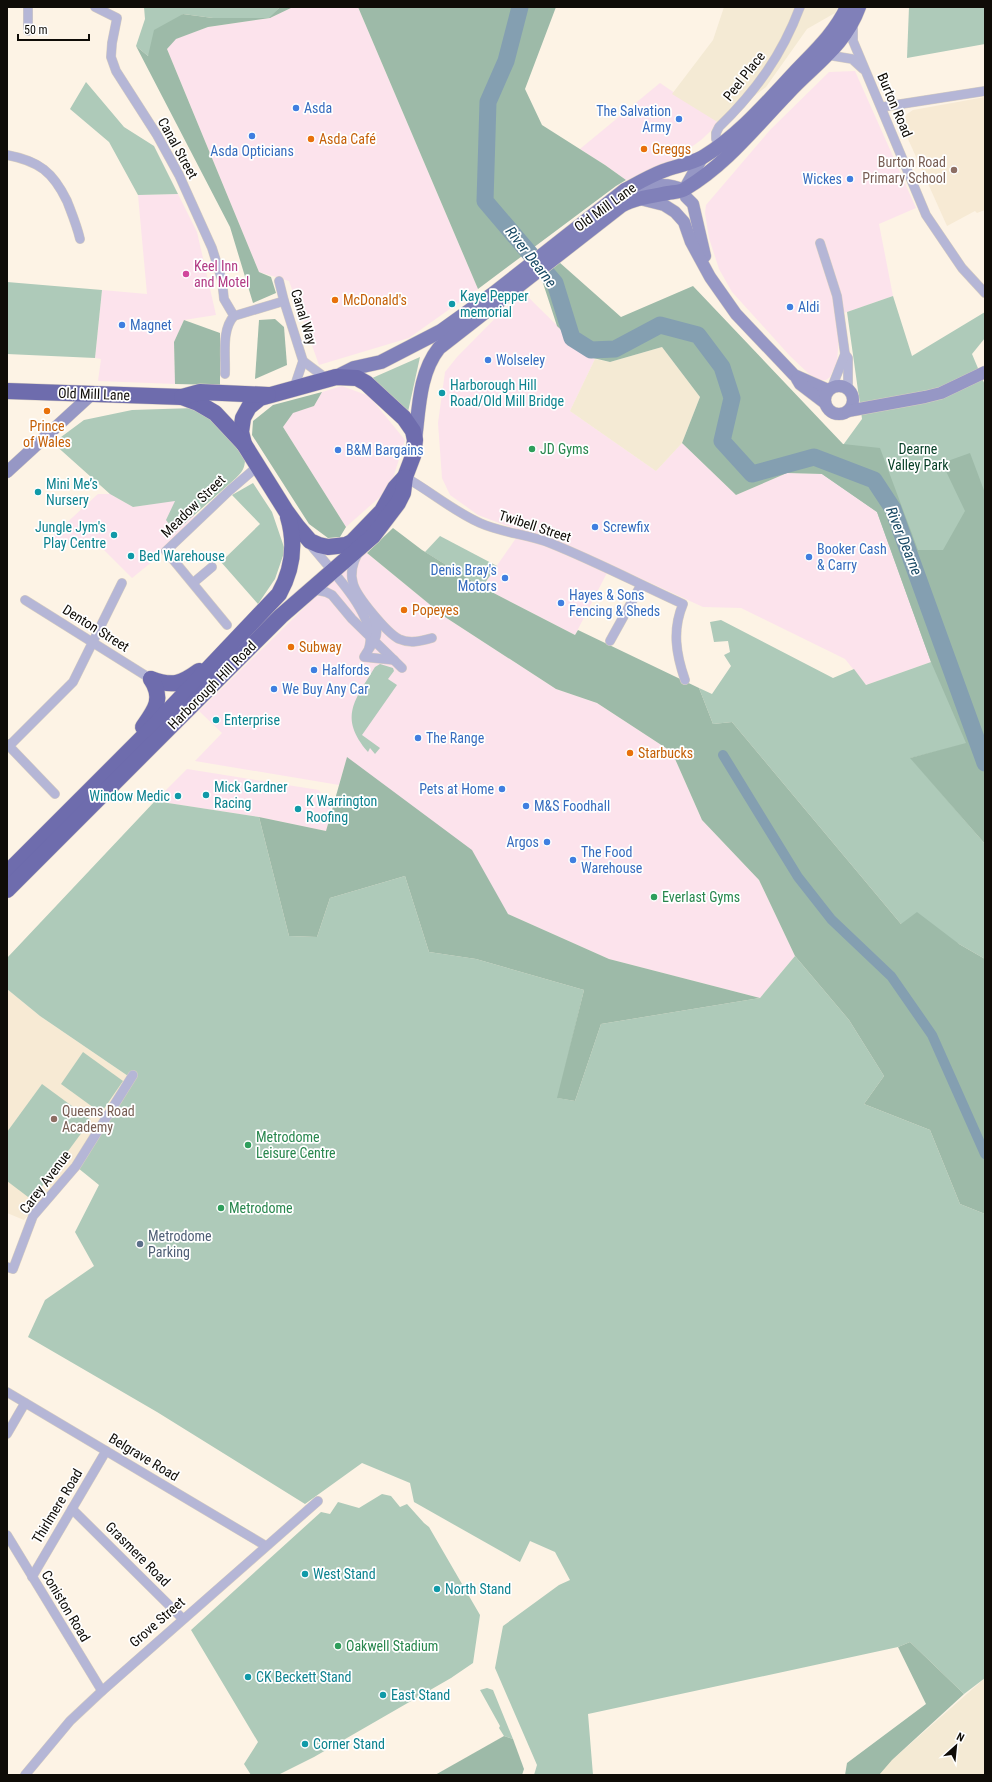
<svg xmlns="http://www.w3.org/2000/svg" width="992" height="1782" font-family="'Roboto Condensed',sans-serif">
<style>
.commercial{fill:#fce3ec}
.industrial{fill:#f4ead4}
.built{fill:#f7ead4}
.green{fill:#aecab9}
.forest{fill:#9dbaa8}
.lines{fill:none;stroke-linecap:round;stroke-linejoin:round}
.canal{stroke:#849fb1;stroke-width:10}
.river{stroke:#849fb1;stroke-width:17}
.street-casing{stroke:#d7cec1;stroke-width:10}
.secondary-casing{stroke:#d7cec1;stroke-width:13}
.primary-casing{stroke:#d7cec1;stroke-width:15}
.highway-casing{stroke:#d7cec1;stroke-width:17}
.street{stroke:#b5b6d6;stroke-width:9}
.secondary{stroke:#9697c5;stroke-width:12}
.primary{stroke:#8080b9;stroke-width:14}
.highway{stroke:#6e6cad;stroke-width:16}
.shop-dot{fill:#3f7fe0;stroke:#fff;stroke-width:1.5}
.food-dot{fill:#e8710a;stroke:#fff;stroke-width:1.5}
.education-dot{fill:#8d6e63;stroke:#fff;stroke-width:1.5}
.hotel-dot{fill:#d1479c;stroke:#fff;stroke-width:1.5}
.culture-dot{fill:#0f9aa8;stroke:#fff;stroke-width:1.5}
.leisure-dot{fill:#2e9e5b;stroke:#fff;stroke-width:1.5}
.service-dot{fill:#5c6f8a;stroke:#fff;stroke-width:1.5}
.labels{text-anchor:middle;stroke-width:3.5;stroke-linejoin:round;paint-order:stroke}
.street-label{font-size:14px;fill:#0f0c07;stroke:#fff}
.shop-label{font-size:14px;fill:#366cbe;stroke:#fff;text-anchor:start}
.food-label{font-size:14px;fill:#c56008;stroke:#fff;text-anchor:start}
.education-label{font-size:14px;fill:#785e54;stroke:#fff;text-anchor:end}
.hotel-label{font-size:14px;fill:#b23c85;stroke:#fff;text-anchor:start}
.culture-label{font-size:14px;fill:#0d838f;stroke:#fff;text-anchor:start}
.leisure-label{font-size:14px;fill:#27864d;stroke:#fff;text-anchor:start}
.park-label{font-size:14px;fill:#084028;stroke:#fff}
.service-label{font-size:14px;fill:#4e5e75;stroke:#fff;text-anchor:start}
.water-label{font-size:15px;font-style:italic;fill:#174763;stroke:#fff}
</style>
<rect width="100%" height="100%" fill="#fdf3e5"/>
<g class="commercial">
<path d="M293,7H358L478,289L409,338L319,365L289,281L259,272L167,49L175,39L208,27L270,18Z"/>
<path d="M855,71L916,208L879,224L893,296L847,312L836,314L839,338L837,362L830,377L826,380H819L809,374L790,356L732,292L719,269L709,238L705,213L706,205L770,130L829,72Z"/>
<path d="M660,83L719,123L701,140L661,169L626,180L605,165L580,149Z"/>
<path d="M178,194L197,232L216,315L184,320L174,342L175,384L98,381L101,359L95,358L102,290L147,294L138,195Z"/>
<path d="M522,291L589,357L595,359L570,411L656,471L682,443L736,495L787,473L822,474L877,512L931,662L866,685L845,659L741,608L703,607L611,565L575,635L482,587L521,531L478,515L450,495L442,478L438,423L445,372L457,357Z"/>
<path d="M342,386L369,396L405,440L390,488L346,527L283,427L292,413L314,406L322,392Z"/>
<path d="M98,494H110L133,507L176,500L201,522L132,578L103,549L48,540Z"/>
<path d="M363,550L445,617L556,689L597,703L672,752L702,820L759,880L795,956L760,998L609,959L508,914L491,885L347,757L339,785L195,761L222,733L199,711Z"/>
<path d="M187,769L319,790L332,810L326,831L259,817L155,801Z"/>
</g>
<g class="industrial">
<path d="M724,7H838L835,13L807,29L766,87L719,123L672,94L713,40Z"/>
<path d="M662,347L700,397L682,443L656,471L570,411L595,359L610,362Z"/>
<path d="M985,1678V1775H863L892,1760Z"/>
</g>
<g class="built">
<path d="M985,97V210L977,213L975,211L947,226L904,130V120L907,114L913,110Z"/>
<path d="M7,989L40,1016L128,1076L73,1162L24,1220L7,1213Z"/>
</g>
<g class="green">
<path d="M144,7H280L270,18H213L183,14L148,56L136,46L145,19Z"/>
<path d="M909,7H985V44L907,58Z"/>
<path d="M86,82L124,127L154,146L178,194L138,195L109,142L70,109Z"/>
<path d="M7,282L102,290L95,358L7,354Z"/>
<path d="M893,296L912,356L985,312V338L972,354L985,385V801L966,744L911,758L985,844V959L959,944L901,924L732,722L713,724L699,688L712,694L731,666L724,655L730,652L728,641L714,642L710,622L721,620L833,678L854,669L866,685L931,662L877,512L822,474L862,419L847,312Z"/>
<path d="M420,357L408,412L370,379Z"/>
<path d="M194,408L221,423L245,459C245,468 242,472 236,478L175,532L166,520L175,501L133,507L110,494L53,443L84,420L132,410Z"/>
<path d="M253,483L272,512L285,550L275,579L258,604L221,562L260,524L232,495Z"/>
<path d="M440,536L497,566L482,587L425,552Z"/>
<path d="M380,664L393,668L394,671L388,679L397,685L362,735L380,748L375,754L370,748L368,752C338,717 355,700 375,667Z"/>
<path d="M155,801L259,817L289,936L317,937L330,898L405,876L429,952L476,959L584,990L558,1098L575,1101L601,1024L760,998L795,956L849,1020L884,1076L864,1104L930,1130L960,1204L985,1214V1678L964,1694L910,1642L898,1647L588,1714L593,1775H534L537,1765L495,1668L503,1626L559,1585L570,1580L555,1552L530,1541L520,1562L414,1502L410,1483L362,1463L305,1504L157,1412L28,1337L45,1300L94,1266L75,1232L99,1185L78,1168L128,1076L40,1016L7,989V958Z"/>
<path d="M83,1052L123,1081L101,1113L61,1084Z"/>
<path d="M42,1084L91,1120L32,1200L7,1181V1132Z"/>
<path d="M382,1494L391,1496L400,1507L407,1504L424,1523L429,1527L480,1615L473,1663L451,1678L314,1757L278,1775H251L244,1764L258,1742L191,1630L321,1512L330,1514L338,1502L359,1508Z"/>
<path d="M487,1688L493,1690L513,1739L504,1736L499,1728L500,1726L480,1690Z"/>
</g>
<g class="forest">
<path d="M280,7H293L270,18L208,27L176,39L167,49L259,272L271,277L276,293L253,303L230,227L136,46L148,56L154,30L183,14L213,18H269Z"/>
<path d="M358,7H556L525,89L542,125L605,165L626,180L616,186L478,289Z"/>
<path d="M559,262L621,317L693,286L843,444L880,448L918,550H943L965,511L942,463L970,453L985,493V844L910,758L966,743L931,662L877,512L822,474L787,473L736,495L682,443L700,397L662,347L610,362L589,357L557,326L541,277Z"/>
<path d="M275,319L284,327L287,365L255,379L259,320Z"/>
<path d="M184,320L220,333V385L175,384L174,342Z"/>
<path d="M322,392L314,406L293,413L283,427L346,527L340,537L328,538L309,524L252,435L253,421L273,405Z"/>
<path d="M393,528L422,550L482,587L575,635L578,630L699,688L713,724L732,722L901,924L917,912L959,944L985,959V1214L960,1204L930,1130L864,1104L884,1076L849,1020L795,956L759,880L702,820L672,752L597,703L556,689L445,617L367,553Z"/>
<path d="M347,757L472,850L508,914L609,959L760,998L601,1024L575,1101L557,1098L584,990L476,959L429,952L405,876L330,898L317,937L289,936L259,817L326,831Z"/>
<path d="M910,1642L964,1694L892,1760L879,1775H845L847,1763L926,1704L898,1647Z"/>
<path d="M504,1736L513,1739L524,1769L522,1775H435Z"/>
</g>
<g class="lines">
<path class="canal" d="M723,755L798,877L831,919L891,976L932,1035L985,1154"/>
<path class="river" d="M520,7L506,61L488,102L485,201L555,283L572,338L591,350L615,349L660,325L698,335L722,367L732,398L722,441L752,474L814,457L874,480L893,509L985,763"/>
<g class="street-casing">
<g id="street">
<path d="M95,7L117,18L112,43L111,57L116,71L157,135L179,175L212,248L222,280L224,299L234,316"/>
<path d="M853,23V41L926,215L962,268L985,293"/>
<path d="M28,31V7"/>
<path d="M828,55L852,59L863,69"/>
<path d="M882,107L985,91"/>
<path d="M724,147L716,139V133L719,127C756,91 782,55 800,7"/>
<path d="M7,155C39,161 53,172 67,201C72,214 77,226 80,239"/>
<path d="M820,243L837,296L845,354L848,358V389"/>
<path d="M279,281L284,301L303,361L294,388"/>
<path d="M303,361L327,379"/>
<path d="M225,374C226,356 221,330 234,316L284,301"/>
<path d="M832,387L845,354"/>
<path d="M405,477C430,491 453,511 480,523C502,533 527,534 550,543C595,561 639,584 683,604C672,630 676,654 685,680"/>
<path d="M309,543C328,567 367,605 370,636C371,640 370,644 369,648"/>
<path d="M358,553C353,562 350,573 353,583C356,596 387,633 399,639C410,644 421,641 432,638"/>
<path d="M193,583L212,567"/>
<path d="M311,589L326,592L332,595L352,619L402,668"/>
<path d="M25,600L151,679"/>
<path d="M374,618C381,638 373,641 364,657L394,660"/>
<path d="M227,625L166,551L229,491L258,466"/>
<path d="M610,641L641,585"/>
<path d="M7,744L55,794"/>
<path d="M9,746L73,682L122,583"/>
<path d="M7,1267L13,1269L33,1216L76,1166L133,1075"/>
<path d="M7,1392L266,1546"/>
<path d="M7,1434L25,1403"/>
<path d="M72,1509L183,1619"/>
<path d="M7,1535L102,1691"/>
<path d="M32,1577L106,1451"/>
<path d="M25,1775L70,1721L102,1691L318,1501"/>
</g>
</g>
<g class="secondary-casing">
<g id="secondary">
<path d="M630,189C649,186 666,181 684,190L686,197L693,204L705,256"/>
<path d="M684,190L703,156"/>
<path d="M640,199L664,205L675,212L684,222L691,242L710,277L736,314L794,375L828,390"/>
<path d="M797,379L800,384L825,403"/>
<circle cx="839" cy="400" r="14"/>
<path d="M848,411L925,397L941,393L985,372"/>
<path d="M7,472L92,394"/>
</g>
</g>
<g class="primary-casing">
<g id="primary">
<path d="M336,377L354,368L381,362L441,331L494,293L625,190C638,183 650,176 663,171C676,166 690,164 703,157C739,135 766,103 794,73C814,52 835,33 847,7"/>
<path d="M415,440C419,409 419,373 439,348L621,206C635,198 652,196 668,193C673,192 681,192 685,189C727,164 755,127 788,93C815,64 845,46 859,7"/>
</g>
</g>
<g class="highway-casing">
<g id="highway">
<path d="M336,377L357,378L366,383L404,418L413,431L415,440L413,456L405,477L395,488L382,511L352,542L346,545L328,547L319,545L310,541L297,526L286,511L244,444L241,432L243,418L249,407L260,398Z"/>
<path d="M7,391L182,397L198,403L215,413L244,444"/>
<path d="M182,397L200,392L268,395"/>
<path d="M151,679C173,687 181,684 199,671"/>
<path d="M143,727C155,710 164,699 151,679"/>
<path d="M7,873L150,730L279,594C293,569 296,544 288,517"/>
<path d="M7,890L281,616L373,536L398,503L403,493L405,477"/>
</g>
</g>
<use href="#street" class="street"/>
<use href="#secondary" class="secondary"/>
<use href="#primary" class="primary"/>
<use href="#highway" class="highway"/>
</g>
<g class="shop-dot">
<circle cx="296" cy="108" r="4"/>
<circle cx="679" cy="119" r="4"/>
<circle cx="252" cy="136" r="4"/>
<circle cx="850" cy="179" r="4"/>
<circle cx="790" cy="307" r="4"/>
<circle cx="122" cy="325" r="4"/>
<circle cx="488" cy="360" r="4"/>
<circle cx="338" cy="450" r="4"/>
<circle cx="595" cy="527" r="4"/>
<circle cx="809" cy="557" r="4"/>
<circle cx="505" cy="578" r="4"/>
<circle cx="561" cy="603" r="4"/>
<circle cx="314" cy="670" r="4"/>
<circle cx="274" cy="689" r="4"/>
<circle cx="418" cy="738" r="4"/>
<circle cx="502" cy="789" r="4"/>
<circle cx="526" cy="806" r="4"/>
<circle cx="547" cy="842" r="4"/>
<circle cx="573" cy="860" r="4"/>
</g>
<g class="food-dot">
<circle cx="311" cy="139" r="4"/>
<circle cx="644" cy="149" r="4"/>
<circle cx="335" cy="300" r="4"/>
<circle cx="47" cy="411" r="4"/>
<circle cx="404" cy="610" r="4"/>
<circle cx="291" cy="647" r="4"/>
<circle cx="630" cy="753" r="4"/>
</g>
<g class="education-dot">
<circle cx="954" cy="170" r="4"/>
<circle cx="54" cy="1119" r="4"/>
</g>
<circle class="hotel-dot" cx="186" cy="274" r="4"/>
<g class="culture-dot">
<circle cx="452" cy="304" r="4"/>
<circle cx="442" cy="393" r="4"/>
<circle cx="38" cy="492" r="4"/>
<circle cx="114" cy="535" r="4"/>
<circle cx="131" cy="556" r="4"/>
<circle cx="216" cy="720" r="4"/>
<circle cx="206" cy="795" r="4"/>
<circle cx="178" cy="796" r="4"/>
<circle cx="298" cy="809" r="4"/>
<circle cx="305" cy="1574" r="4"/>
<circle cx="437" cy="1589" r="4"/>
<circle cx="248" cy="1677" r="4"/>
<circle cx="383" cy="1695" r="4"/>
<circle cx="305" cy="1744" r="4"/>
</g>
<g class="leisure-dot">
<circle cx="532" cy="449" r="4"/>
<circle cx="654" cy="897" r="4"/>
<circle cx="248" cy="1145" r="4"/>
<circle cx="221" cy="1208" r="4"/>
<circle cx="338" cy="1646" r="4"/>
</g>
<circle class="service-dot" cx="140" cy="1244" r="4"/>
<g class="labels">
<g class="street-label">
<text transform="translate(744 76) rotate(-52)" y="5">Peel Place</text>
<text transform="translate(895 105) rotate(67)" y="5">Burton Road</text>
<text transform="translate(178 148) rotate(61)" y="5">Canal Street</text>
<text transform="translate(605 207) rotate(-36)" y="5">Old Mill Lane</text>
<text transform="translate(304 317) rotate(73)" y="5">Canal Way</text>
<text transform="translate(94 394) rotate(2)" y="5">Old Mill Lane</text>
<text transform="translate(193 506) rotate(-44)" y="5">Meadow Street</text>
<text transform="translate(535 526) rotate(18)" y="5">Twibell Street</text>
<text transform="translate(96 628) rotate(32)" y="5">Denton Street</text>
<text transform="translate(212 685) rotate(-45)" y="5">Harborough Hill Road</text>
<text transform="translate(45 1182) rotate(-53)" y="5">Carey Avenue</text>
<text transform="translate(144 1457) rotate(31)" y="5">Belgrave Road</text>
<text transform="translate(57 1506) rotate(-59)" y="5">Thirlmere Road</text>
<text transform="translate(138 1554) rotate(45)" y="5">Grasmere Road</text>
<text transform="translate(66 1606) rotate(59)" y="5">Coniston Road</text>
<text transform="translate(157 1622) rotate(-41)" y="5">Grove Street</text>
</g>
<g class="shop-label">
<text x="304" y="113">Asda</text>
<text x="671" y="116" text-anchor="end">The Salvation<tspan x="671" dy="16">Army</tspan></text>
<text x="252" y="156" text-anchor="middle">Asda Opticians</text>
<text x="842" y="184" text-anchor="end">Wickes</text>
<text x="798" y="312">Aldi</text>
<text x="130" y="330">Magnet</text>
<text x="496" y="365">Wolseley</text>
<text x="346" y="455">B&amp;M Bargains</text>
<text x="603" y="532">Screwfix</text>
<text x="817" y="554">Booker Cash<tspan x="817" dy="16">&amp; Carry</tspan></text>
<text x="497" y="575" text-anchor="end">Denis Bray's<tspan x="497" dy="16">Motors</tspan></text>
<text x="569" y="600">Hayes &amp; Sons<tspan x="569" dy="16">Fencing &amp; Sheds</tspan></text>
<text x="322" y="675">Halfords</text>
<text x="282" y="694">We Buy Any Car</text>
<text x="426" y="743">The Range</text>
<text x="494" y="794" text-anchor="end">Pets at Home</text>
<text x="534" y="811">M&amp;S Foodhall</text>
<text x="539" y="847" text-anchor="end">Argos</text>
<text x="581" y="857">The Food<tspan x="581" dy="16">Warehouse</tspan></text>
</g>
<g class="food-label">
<text x="319" y="144">Asda Café</text>
<text x="652" y="154">Greggs</text>
<text x="343" y="305">McDonald's</text>
<text x="47" y="431" text-anchor="middle">Prince<tspan x="47" dy="16">of Wales</tspan></text>
<text x="412" y="615">Popeyes</text>
<text x="299" y="652">Subway</text>
<text x="638" y="758">Starbucks</text>
</g>
<g class="education-label">
<text x="946" y="167">Burton Road<tspan x="946" dy="16">Primary School</tspan></text>
<text x="62" y="1116" text-anchor="start">Queens Road<tspan x="62" dy="16">Academy</tspan></text>
</g>
<g class="hotel-label">
<text x="194" y="271">Keel Inn<tspan x="194" dy="16">and Motel</tspan></text>
</g>
<g class="culture-label">
<text x="460" y="301">Kaye Pepper<tspan x="460" dy="16">memorial</tspan></text>
<text x="450" y="390">Harborough Hill<tspan x="450" dy="16">Road/Old Mill Bridge</tspan></text>
<text x="46" y="489">Mini Me’s<tspan x="46" dy="16">Nursery</tspan></text>
<text x="106" y="532" text-anchor="end">Jungle Jym's<tspan x="106" dy="16">Play Centre</tspan></text>
<text x="139" y="561">Bed Warehouse</text>
<text x="224" y="725">Enterprise</text>
<text x="214" y="792">Mick Gardner<tspan x="214" dy="16">Racing</tspan></text>
<text x="170" y="801" text-anchor="end">Window Medic</text>
<text x="306" y="806">K Warrington<tspan x="306" dy="16">Roofing</tspan></text>
<text x="313" y="1579">West Stand</text>
<text x="445" y="1594">North Stand</text>
<text x="256" y="1682">CK Beckett Stand</text>
<text x="391" y="1700">East Stand</text>
<text x="313" y="1749">Corner Stand</text>
</g>
<g class="leisure-label">
<text x="540" y="454">JD Gyms</text>
<text x="662" y="902">Everlast Gyms</text>
<text x="256" y="1142">Metrodome<tspan x="256" dy="16">Leisure Centre</tspan></text>
<text x="229" y="1213">Metrodome</text>
<text x="346" y="1651">Oakwell Stadium</text>
</g>
<g class="park-label">
<text x="918" y="454">Dearne<tspan x="918" dy="16">Valley Park</tspan></text>
</g>
<g class="service-label">
<text x="148" y="1241">Metrodome<tspan x="148" dy="16">Parking</tspan></text>
</g>
<g class="water-label">
<text transform="translate(531 257) rotate(52)" y="5">River Dearne</text>
<text transform="translate(904 541) rotate(68)" y="5">River Dearne</text>
</g>
</g>
<rect width="992" height="1782" fill="none" stroke="#0f0c07" stroke-width="16"/>
<g transform="translate(956 1746) rotate(27)" stroke="#ffffff" stroke-width="3" paint-order="stroke">
<path d="M0-3L7 15L0 10L-7 15Z" fill="#0f0c07"/>
<text y="-6" font-size="11" font-weight="bold" text-anchor="middle" fill="#0f0c07">N</text>
</g>
<path d="M18 34v6h71v-6" fill="none" stroke="#0f0c07" stroke-width="2"/>
<text x="24" y="34" font-size="12" fill="#0f0c07" stroke="#ffffff" stroke-width="3" paint-order="stroke">50 m</text>
</svg>
